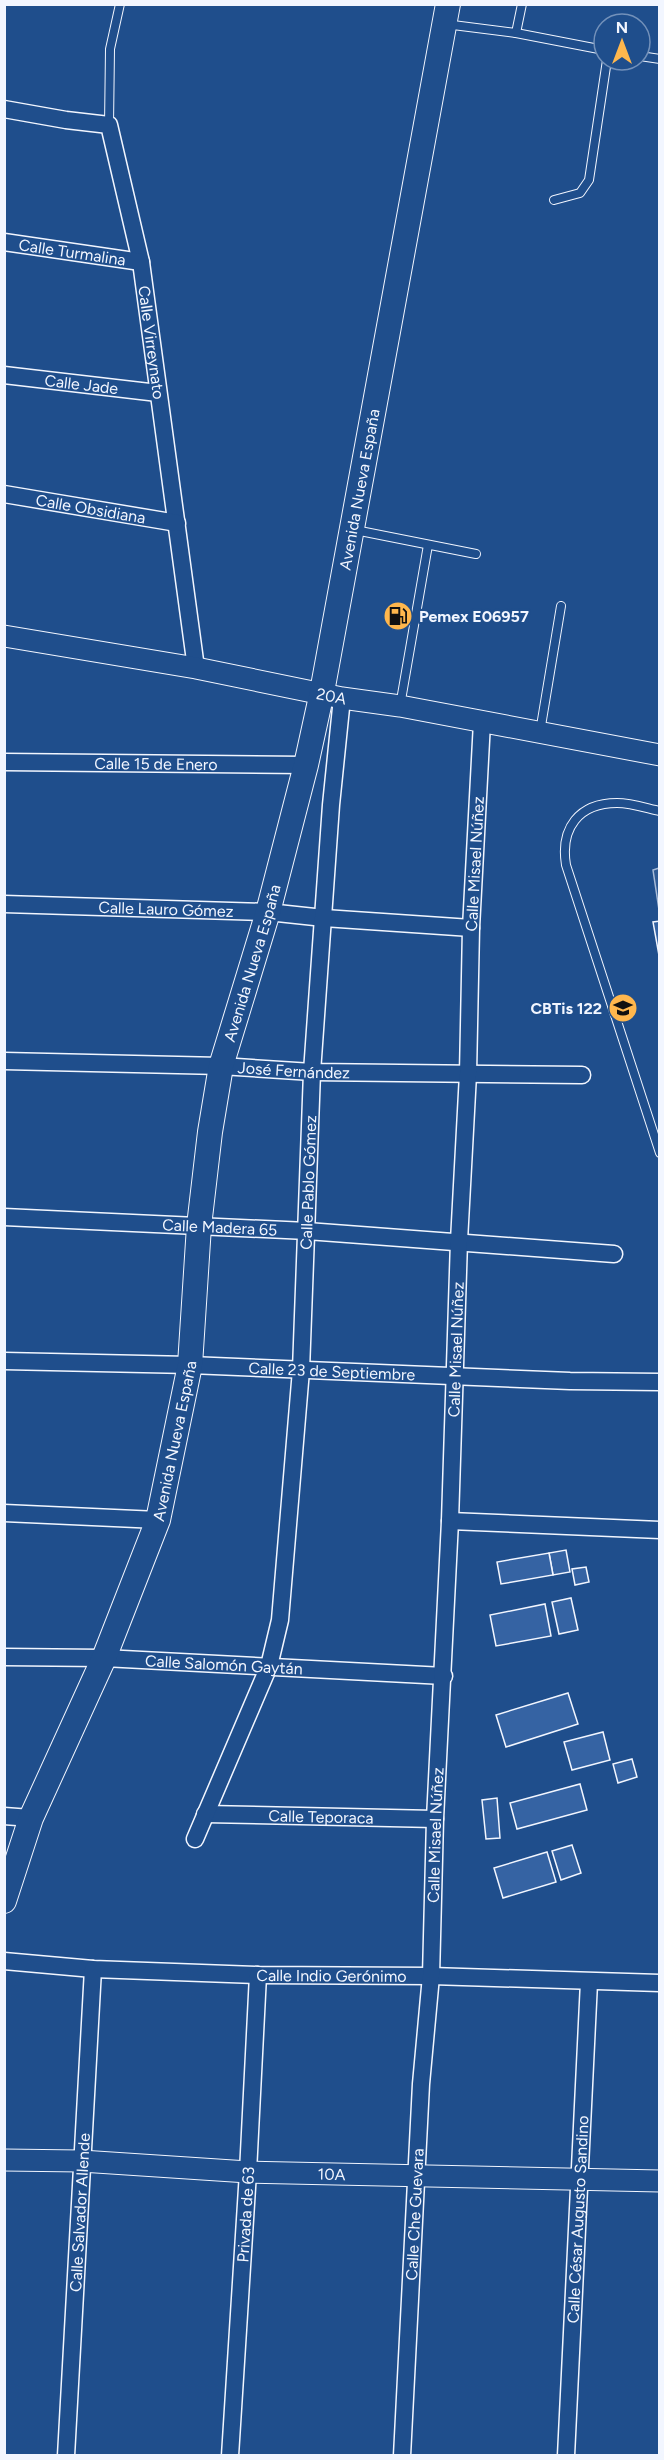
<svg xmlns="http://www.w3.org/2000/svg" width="664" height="2460" font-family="Figtree,sans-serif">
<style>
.built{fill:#305b95;stroke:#a8bbd7;stroke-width:1.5}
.building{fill:#3563a3;stroke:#f2f6ff;stroke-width:1.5}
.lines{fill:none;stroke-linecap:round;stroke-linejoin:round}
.service-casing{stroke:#f2f6ff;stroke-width:10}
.minor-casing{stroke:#f2f6ff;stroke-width:19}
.tertiary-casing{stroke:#f2f6ff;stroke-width:23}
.secondary-casing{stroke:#f2f6ff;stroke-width:26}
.service{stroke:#1f4e8c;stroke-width:8}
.minor{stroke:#1f4e8c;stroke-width:16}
.tertiary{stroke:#1f4e8c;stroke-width:21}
.secondary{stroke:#1f4e8c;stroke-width:24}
.labels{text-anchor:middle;stroke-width:4.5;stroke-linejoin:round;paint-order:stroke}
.street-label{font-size:16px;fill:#f2f6ff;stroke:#1f4e8c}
.poi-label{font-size:16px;font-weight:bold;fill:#f2f6ff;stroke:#1f4e8c;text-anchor:start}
</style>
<rect width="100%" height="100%" fill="#1f4e8c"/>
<path class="built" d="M659,868H660L659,910L653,870Z"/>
<g class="building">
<path d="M660,921V961L653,922Z"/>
<path d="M566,1550L570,1572L553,1575L549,1553Z"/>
<path d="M549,1553L553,1575L501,1584L497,1562Z"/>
<path d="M586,1567L589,1582L575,1585L572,1569Z"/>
<path d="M571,1598L578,1630L559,1634L552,1602Z"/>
<path d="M545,1604L551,1636L496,1646L490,1615Z"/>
<path d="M568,1693L578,1724L506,1747L496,1715Z"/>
<path d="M603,1732L610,1760L572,1770L564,1742Z"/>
<path d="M632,1759L637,1777L618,1783L613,1764Z"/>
<path d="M580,1784L587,1810L517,1829L510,1803Z"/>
<path d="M497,1798L500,1838L486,1839L482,1800Z"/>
<path d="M572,1845L581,1873L561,1880L552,1851Z"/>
<path d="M547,1852L556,1882L503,1898L494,1868Z"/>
</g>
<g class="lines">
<g class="service-casing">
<g id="service">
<path d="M445,24L516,33L604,50"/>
<path d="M516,33L522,4"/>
<path d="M640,56L660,59"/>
<path d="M109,125L110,49L120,4"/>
<path d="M554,200L580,193L589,180L607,60"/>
<path d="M355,530L476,554"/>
<path d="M400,706L428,545"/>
<path d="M540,732L561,606"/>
<path d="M660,811C646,808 631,803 617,803C579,803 560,828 566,865L660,1153"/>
</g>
</g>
<g class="minor-casing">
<g id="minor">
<path id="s1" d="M4,109L66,120L109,125L141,262L196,668"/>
<path id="s2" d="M4,242L141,262"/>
<path id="s3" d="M4,375L158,393"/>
<path id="s4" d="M4,494L177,523"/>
<path id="s5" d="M4,762L306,765"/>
<path id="s6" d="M4,904L268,912L324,918L471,928"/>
<path id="s7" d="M4,1061L221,1066L312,1072L582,1075"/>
<path id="s8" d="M4,1217L307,1231L614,1254"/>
<path id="s9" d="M4,1361L190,1365L570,1381L660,1382"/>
<path d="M4,1513L158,1520"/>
<path d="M450,1521L660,1530"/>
<path id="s10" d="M4,1657L104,1658L444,1676"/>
<path id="s11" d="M205,1814L435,1819"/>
<path d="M4,1816L31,1818"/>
<path id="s12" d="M195,1839L269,1666L280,1620L301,1370L312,1072L331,805L342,698"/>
<path id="s13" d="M4,1961L93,1969L258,1975L431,1976L660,1983"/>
<path id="s14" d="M66,2456L93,1969"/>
<path id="s15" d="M230,2456L248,2172L258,1975"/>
<path id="s16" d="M402,2456L421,2084L431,1976L435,1819L450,1521L459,1241L468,1074L471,928L482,722"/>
<path id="s17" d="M566,2456L589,1982"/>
</g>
</g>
<g class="tertiary-casing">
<g id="tertiary">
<path id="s18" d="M4,636L196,668L342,698L400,706L660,755"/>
<path id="s19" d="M4,2160L81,2161L248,2172L660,2181"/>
</g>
</g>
<g class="secondary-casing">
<g id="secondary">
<path id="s20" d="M4,1901L31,1818L104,1658L158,1520L190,1365L199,1226L210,1132L221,1066L268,912L306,765L322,692L448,4"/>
</g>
</g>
<use href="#service" class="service"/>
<use href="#minor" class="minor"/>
<use href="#tertiary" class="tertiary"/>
<use href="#secondary" class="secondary"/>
</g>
<defs>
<g id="fuel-disc" transform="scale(1.5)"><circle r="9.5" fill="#ffb74d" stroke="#1f4e8c"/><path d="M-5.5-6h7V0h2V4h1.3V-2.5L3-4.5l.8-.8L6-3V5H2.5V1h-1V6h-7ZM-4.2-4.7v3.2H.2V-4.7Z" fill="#111"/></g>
<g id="school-disc" transform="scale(1.5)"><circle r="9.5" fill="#ffb74d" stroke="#1f4e8c"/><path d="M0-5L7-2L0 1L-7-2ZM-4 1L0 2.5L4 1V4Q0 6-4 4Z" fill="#111"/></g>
</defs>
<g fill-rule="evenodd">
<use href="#fuel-disc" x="398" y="616"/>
<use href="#school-disc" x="623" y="1008"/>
</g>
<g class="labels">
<g class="street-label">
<text dy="6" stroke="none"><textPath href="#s2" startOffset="69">Calle Turmalina</textPath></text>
<text dy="6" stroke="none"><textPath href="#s1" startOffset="328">Calle Virreynato</textPath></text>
<text dy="6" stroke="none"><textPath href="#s3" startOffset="78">Calle Jade</textPath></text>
<text dy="6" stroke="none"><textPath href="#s20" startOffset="1464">Avenida Nueva España</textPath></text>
<text dy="6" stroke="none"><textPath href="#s4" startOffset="88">Calle Obsidiana</textPath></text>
<text dy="6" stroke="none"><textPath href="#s18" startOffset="333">20A</textPath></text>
<text dy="6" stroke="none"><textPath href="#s5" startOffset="152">Calle 15 de Enero</textPath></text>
<text dy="6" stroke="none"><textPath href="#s16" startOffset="1594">Calle Misael Núñez</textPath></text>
<text dy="6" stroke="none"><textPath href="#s6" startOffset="162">Calle Lauro Gómez</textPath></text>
<text dy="6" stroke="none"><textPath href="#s20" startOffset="978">Avenida Nueva España</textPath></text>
<text dy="6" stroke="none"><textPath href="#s7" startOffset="290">José Fernández</textPath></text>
<text dy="6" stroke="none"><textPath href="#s12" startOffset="674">Calle Pablo Gómez</textPath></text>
<text dy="6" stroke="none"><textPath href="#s8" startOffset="216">Calle Madera 65</textPath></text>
<text dy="6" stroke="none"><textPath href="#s16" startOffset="1108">Calle Misael Núñez</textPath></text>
<text dy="6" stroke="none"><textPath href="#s9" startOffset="328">Calle 23 de Septiembre</textPath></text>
<text dy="6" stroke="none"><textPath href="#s20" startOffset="492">Avenida Nueva España</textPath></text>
<text dy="6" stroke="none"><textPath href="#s10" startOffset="220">Calle Salomón Gaytán</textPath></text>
<text dy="6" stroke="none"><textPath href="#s11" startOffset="116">Calle Teporaca</textPath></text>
<text dy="6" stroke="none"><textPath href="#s16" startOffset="622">Calle Misael Núñez</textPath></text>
<text dy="6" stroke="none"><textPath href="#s13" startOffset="328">Calle Indio Gerónimo</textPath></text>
<text dy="6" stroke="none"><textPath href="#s19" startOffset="328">10A</textPath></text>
<text dy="6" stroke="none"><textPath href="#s14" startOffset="244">Calle Salvador Allende</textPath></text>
<text dy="6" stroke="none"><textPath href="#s15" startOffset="242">Privada de 63</textPath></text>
<text dy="6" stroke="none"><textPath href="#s16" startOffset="242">Calle Che Guevara</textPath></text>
<text dy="6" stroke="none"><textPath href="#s17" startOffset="237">Calle César Augusto Sandino</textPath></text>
</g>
<g class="poi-label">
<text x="419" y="622">Pemex E06957</text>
<text x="602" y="1014" text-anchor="end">CBTis 122</text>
</g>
</g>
<rect width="664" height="2460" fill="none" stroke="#f2f6ff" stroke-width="12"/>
<g transform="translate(622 42)"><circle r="28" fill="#1f4e8c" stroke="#7391ba" stroke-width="1.5"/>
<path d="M0-4.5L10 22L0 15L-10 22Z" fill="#ffb74d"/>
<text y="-9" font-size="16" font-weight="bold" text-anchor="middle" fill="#f2f6ff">N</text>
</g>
</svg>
